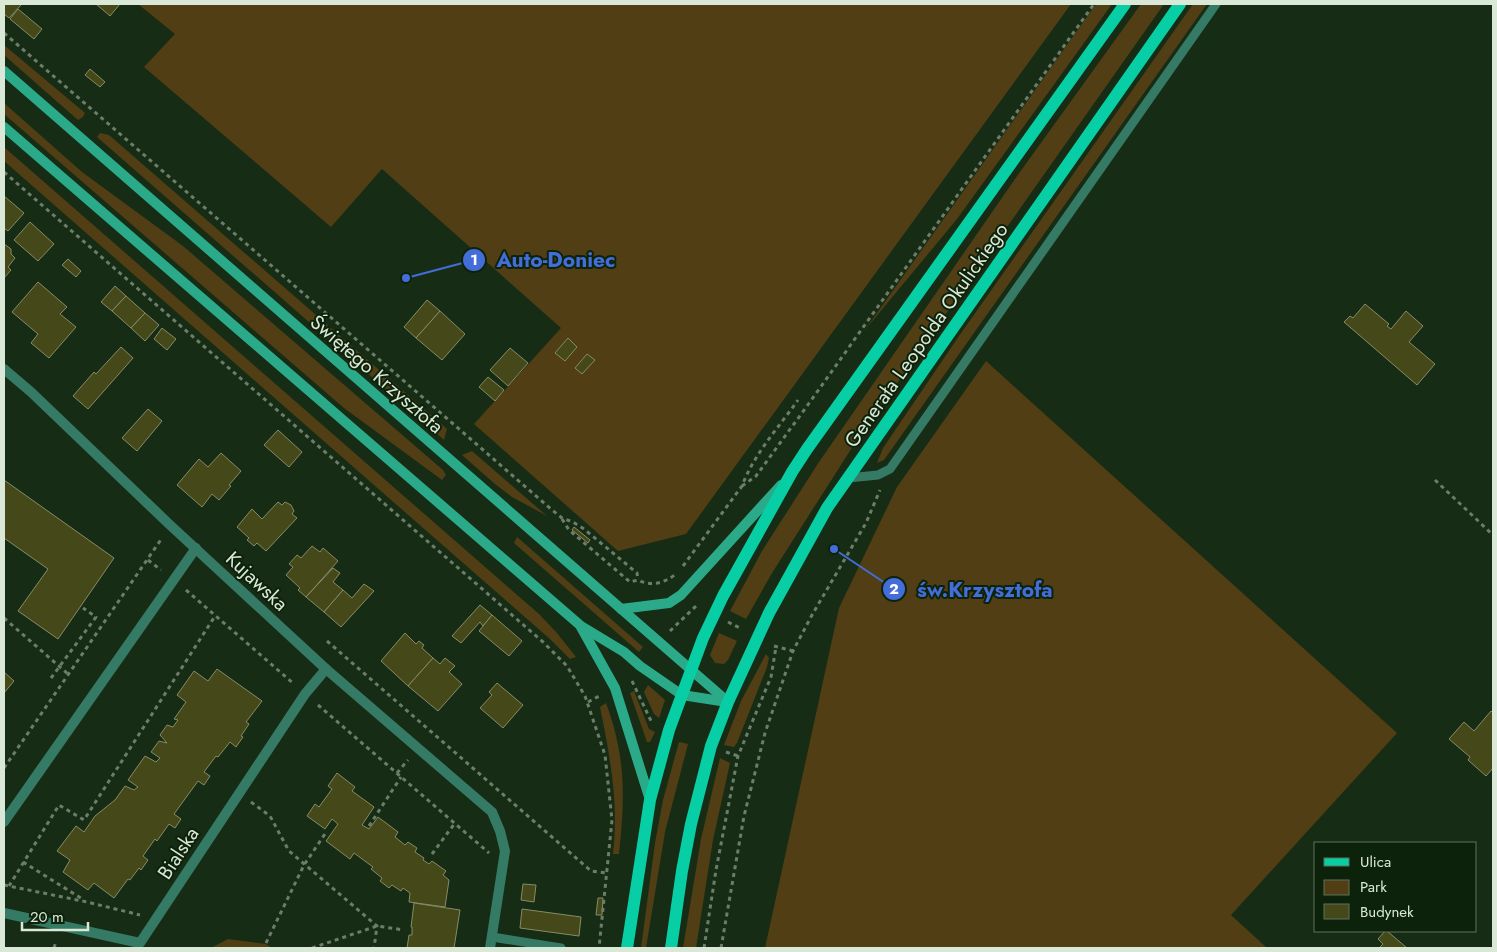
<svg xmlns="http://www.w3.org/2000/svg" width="1497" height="952" font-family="Jost,sans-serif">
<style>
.green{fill:#513e15}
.building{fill:#454819;stroke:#878b68}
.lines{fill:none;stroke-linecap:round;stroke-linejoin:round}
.path{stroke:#6c7e6a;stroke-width:3;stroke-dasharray:4 4;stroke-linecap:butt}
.service{stroke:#347a65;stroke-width:9}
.minor{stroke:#347a65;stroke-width:10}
.secondary{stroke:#2aaa89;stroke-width:10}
.primary{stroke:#07cea4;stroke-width:12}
.labels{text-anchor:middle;stroke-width:4;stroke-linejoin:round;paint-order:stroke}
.street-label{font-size:20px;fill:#dae8d8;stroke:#0d220b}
.leader{fill:none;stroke:#436dd8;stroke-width:2}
.callout-dot{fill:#436dd8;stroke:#0d220b;stroke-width:2}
.mark-label{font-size:15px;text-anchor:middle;font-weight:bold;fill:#fff}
.callout-label{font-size:21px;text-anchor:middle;font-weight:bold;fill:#436dd8;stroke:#0d220b;stroke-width:4;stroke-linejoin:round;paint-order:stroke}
</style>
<rect width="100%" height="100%" fill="#172c15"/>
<g class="green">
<path d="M138,4H1071L686,534L618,551L474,424L561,328L382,169L331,227L144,67L175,34Z"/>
<path d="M1096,4H1112L957,219L865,330Z"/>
<path d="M1141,4H1164L855,443L772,573L746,619L730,611L762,551L819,462L1015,179Z"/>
<path d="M1193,4H1207L884,460L877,463L883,448L959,336Z"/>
<path d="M4,45L85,113L83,117L78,120L4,55Z"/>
<path d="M4,103L82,172L183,246L443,470L446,475L442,480L344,408L4,114Z"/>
<path d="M100,133L109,135L447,429L444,440L97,137Z"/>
<path d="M4,147L539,614L557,633L576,657L570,659L551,640L4,161Z"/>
<path d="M986,361L1397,733L1231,915L1267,948H765L839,608L897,487Z"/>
<path d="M472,451L547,516L512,497L495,484L462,455Z"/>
<path d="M517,537L643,647L639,652L514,543Z"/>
<path d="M719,633L737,641L728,660L724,664L715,663L710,655Z"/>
<path d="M766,654L769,658L767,667L737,743L734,747L724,745L741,701Z"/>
<path d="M648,685L665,700L659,718L654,714L644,692Z"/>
<path d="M634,691L649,729L655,732L650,742H647L630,693Z"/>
<path d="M606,703C626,757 625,797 619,854H613C619,802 610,757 600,707Z"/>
<path d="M679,742L688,744L665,832L646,948H641L655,843L663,800Z"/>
<path d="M720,758L730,763L713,840L696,948H683L701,839Z"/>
<path d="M228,939L266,944L272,948H211Z"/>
</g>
<g class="building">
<path d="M4,4H22L9,18L4,14Z"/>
<path d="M96,4H120L110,16Z"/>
<path d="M18,9L42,29L34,39L10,19Z"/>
<path d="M90,69L105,82L100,87L85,75Z"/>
<path d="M4,196L24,213L8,231L4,228Z"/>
<path d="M30,222L54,244L38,261L14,240Z"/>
<path d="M4,244L11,249V254L15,258L8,267L11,270L4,278Z"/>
<path d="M68,259L81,271L76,277L62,265Z"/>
<path d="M38,282L67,307L60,314L76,327L49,358L31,343L38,334L12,312Z"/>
<path d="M115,286L126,296L112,311L101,302Z"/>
<path d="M126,296L145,313L131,328L112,311Z"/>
<path d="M427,300L440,311L416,338L404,327Z"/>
<path d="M1365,304L1389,324L1387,326L1391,329L1406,311L1423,326L1409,342L1435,364L1417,385L1344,322L1350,316L1353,318Z"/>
<path d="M440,311L465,334L442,360L416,338Z"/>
<path d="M145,313L159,325L145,341L131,328Z"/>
<path d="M162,328L176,339L167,350L154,339Z"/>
<path d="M568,338L577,347L565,361L555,353Z"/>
<path d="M121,347L133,358L88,409L73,396L94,372L96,374Z"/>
<path d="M510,348L528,363L508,386L490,370Z"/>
<path d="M587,354L595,360L582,374L575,368Z"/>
<path d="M488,377L504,390L495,401L479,387Z"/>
<path d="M148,409L162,421L137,451L122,438Z"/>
<path d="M278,430L302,452L289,467L264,445Z"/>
<path d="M221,453L241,471L229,485L231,486L219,500L212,494L202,507L177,485L199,459L208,467Z"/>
<path d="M4,480L114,558L58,639L18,611L48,569L4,538Z"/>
<path d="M278,502L282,505L285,502L291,505L294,511L292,514L297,518L266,551L257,543L254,546L247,540L249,538L237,527L252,509L262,519Z"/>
<path d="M574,527L590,540L588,543L572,530Z"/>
<path d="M312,546L320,552L323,548L338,561L306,597L298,590L300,588L286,575L293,567L289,564L297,555L301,558Z"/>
<path d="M333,568L340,573L333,582L343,590L324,612L306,597Z"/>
<path d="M364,584L374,591L341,627L324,612L343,590L352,598Z"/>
<path d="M480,605L492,615L483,626L480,622L461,643L452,636Z"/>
<path d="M492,615L522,641L509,656L479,631Z"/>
<path d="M405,633L416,644L419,641L424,645L422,648L433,658L408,686L381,661Z"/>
<path d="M433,658L440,664L445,658L455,666L449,672L462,684L438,711L408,686Z"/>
<path d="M217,669L262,701L246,722L249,724L241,736L243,737L236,747L230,742L218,757L216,756L204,772L210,776L204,785L198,781L174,814L181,819L175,828L169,824L157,841L155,839L143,856L148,860L141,870L139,868L130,880L128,879L114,898L94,883L88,890L63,872L70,860L57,851L76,826L84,832L95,816L115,800L125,786L134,790L138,787L128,780L145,756L156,762L160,758L151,752L159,741L167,743L160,735L167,725L173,727L178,720L174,719L186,702L177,695L194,671L208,681Z"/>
<path d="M4,672L14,681L4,693Z"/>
<path d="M497,683L523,705L503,728L480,708L492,695L489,692Z"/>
<path d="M1491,711L1493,713V768L1486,776L1468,760L1470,757L1449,739L1464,722L1474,731Z"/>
<path d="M337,773L355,787L352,791L374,807L362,825L369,829L378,817L398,832L395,837L405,845L408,842L417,848L415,852L424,858L423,860L429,864L432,861L446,871L443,875L449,880L445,907L409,902L410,893L403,888L401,891L392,885L389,888L380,881L382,878L371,869L373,867L354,853L350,859L326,841L338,824L332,819L325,829L307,816L315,804L319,807L332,789L328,786Z"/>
<path d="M523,884L536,885L534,902L521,900Z"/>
<path d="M598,898H603L602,915H596Z"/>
<path d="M414,903L460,910L454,948H407L409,935H412V927H411Z"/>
<path d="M522,909L581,917L579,936L520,928Z"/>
<path d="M1385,931H1387L1407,948H1381L1380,947L1383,944L1378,939Z"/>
</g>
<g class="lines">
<g class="path">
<path d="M4,33L551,509L562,518L573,522L584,529L637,573L638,580"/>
<path d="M4,172L543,642L567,666L585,696L605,755L612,820L599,948"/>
<path d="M1435,480L1493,535"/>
<path d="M742,486L756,476L807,406L1094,4"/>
<path d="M562,519L569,530L630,582L638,580C652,587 664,583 676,574"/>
<path d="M148,560L161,570"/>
<path d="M683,566L742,486C754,454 779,427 798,400"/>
<path d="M186,590L294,684"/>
<path d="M4,618L68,674"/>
<path d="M728,622L742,629"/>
<path d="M670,631L696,606"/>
<path d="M327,641L591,871L607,873"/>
<path d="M774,646L793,651"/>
<path d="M51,678L96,617L83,608"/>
<path d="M632,681L652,723"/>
<path d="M588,702L601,695"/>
<path d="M318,705L489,853"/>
<path d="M726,752L738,756"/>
<path d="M4,768L162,538"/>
<path d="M397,773L408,760"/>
<path d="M251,802L270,816L289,851L377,926L374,948"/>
<path d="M369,826L401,777"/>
<path d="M432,854L455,823"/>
<path d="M23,862L84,900"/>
<path d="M4,885L87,902L140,915"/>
<path d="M9,886L59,805L84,820L215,616"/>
<path d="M266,943L304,865L327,831"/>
<path d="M54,948L56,941"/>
<path d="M312,948L377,926L404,930"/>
<path d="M704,948L716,870L738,756L771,677L776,647"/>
<path d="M721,948L744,816L765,733L793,651L812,615L866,523L880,490"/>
</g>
<g class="service">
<path d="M848,478L878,475L890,469L1216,4"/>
<path d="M492,937L561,948"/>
</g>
<g class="minor">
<path d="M4,369L31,392L170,525L326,669L492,812L500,831L505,851L490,948"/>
<path d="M4,822L196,548"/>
<path d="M4,913L140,943L305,694L326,669"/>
</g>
<g class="secondary">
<path d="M4,71L728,702"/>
<path d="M4,127L581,626L624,652L640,666L682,695L727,702"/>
<path d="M621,609L669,603L681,595L781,485"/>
<path d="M581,627L615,688L650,800"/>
</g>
<g class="primary">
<path d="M627,948L650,800L669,730L703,638L723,596L792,472L807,449L1125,4"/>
<path d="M671,948L682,871L691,824L711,746L728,702L769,613L827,508L1180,4"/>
</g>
</g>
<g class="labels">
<g class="street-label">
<text transform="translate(926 335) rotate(-55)" y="7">Generała Leopolda Okulickiego</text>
<text transform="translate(377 374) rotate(41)" y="7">Świętego Krzysztofa</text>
<text transform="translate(257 581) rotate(43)" y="7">Kujawska</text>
<text transform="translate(178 853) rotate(-57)" y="7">Bialska</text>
</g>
</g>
<path class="leader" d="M406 278L474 260M834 549L894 589"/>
<g class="callout-dot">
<circle cx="406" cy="278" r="5"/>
<circle cx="834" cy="549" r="5"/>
<circle cx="474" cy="260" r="12"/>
<circle cx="894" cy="589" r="12"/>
</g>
<g class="mark-label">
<text x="474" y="265">1</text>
<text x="894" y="594">2</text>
</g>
<g class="callout-label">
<text x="556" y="267">Auto-Doniec</text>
<text x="985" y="597">św.Krzysztofa</text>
</g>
<rect width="1497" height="952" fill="none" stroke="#dae8d8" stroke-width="10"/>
<rect x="1314" y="842" width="162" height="90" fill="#0d220b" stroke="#5f715d"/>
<rect x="1324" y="858" width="25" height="8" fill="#07cea4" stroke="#5f715d"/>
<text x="1360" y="867" font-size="15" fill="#dae8d8">Ulica</text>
<rect x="1324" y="880" width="25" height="15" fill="#513e15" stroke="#5f715d"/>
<text x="1360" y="892" font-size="15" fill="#dae8d8">Park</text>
<rect x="1324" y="904" width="25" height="15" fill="#454819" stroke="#5f715d"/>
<text x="1360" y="917" font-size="15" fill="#dae8d8">Budynek</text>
<path d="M22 922v8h66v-8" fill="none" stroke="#dae8d8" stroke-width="2.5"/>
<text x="30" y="922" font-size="15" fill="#dae8d8" stroke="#0d220b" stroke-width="4" paint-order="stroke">20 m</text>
</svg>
